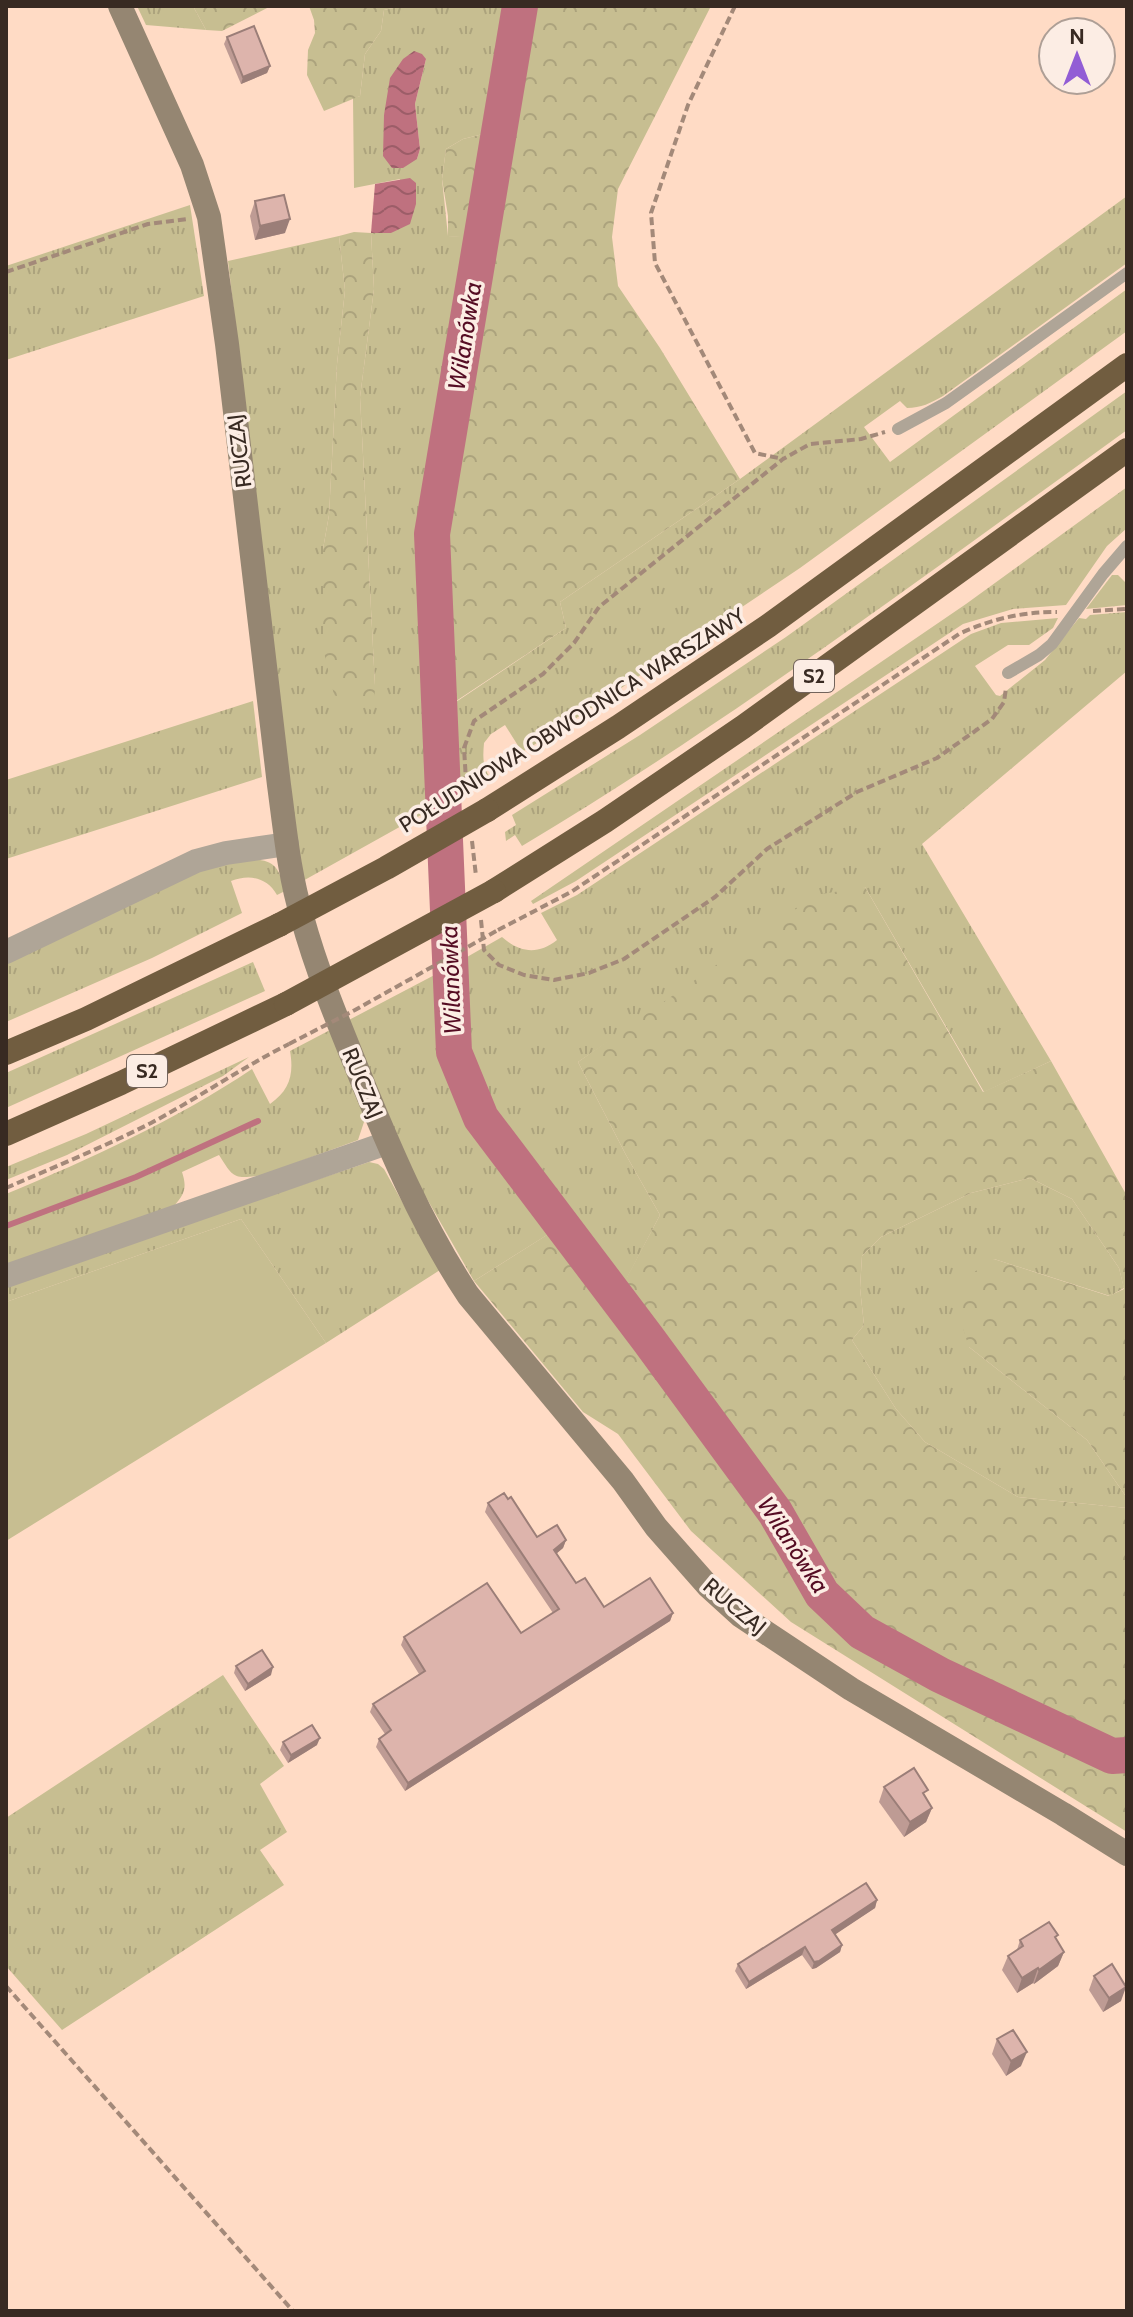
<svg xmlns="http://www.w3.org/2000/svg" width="1133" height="2317" font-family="Cabin,sans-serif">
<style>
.grass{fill:url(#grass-tufts);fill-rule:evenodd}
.forest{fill:url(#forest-crowns)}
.park{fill:#c7be91}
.water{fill:url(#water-waves)}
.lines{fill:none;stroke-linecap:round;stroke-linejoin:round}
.stream{stroke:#bf717f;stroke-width:6}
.river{stroke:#bf717f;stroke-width:36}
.path{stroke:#a38979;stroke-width:4;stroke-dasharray:8 4;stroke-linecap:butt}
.lane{stroke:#afa597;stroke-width:12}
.street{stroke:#afa597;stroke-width:24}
.secondary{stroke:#958672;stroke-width:24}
.highway{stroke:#715d40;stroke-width:24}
.path-bridge{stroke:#a38979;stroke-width:4;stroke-dasharray:8 4;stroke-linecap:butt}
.highway-bridge{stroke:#715d40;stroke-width:24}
.wall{fill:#be9b94}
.shaded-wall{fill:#9b7e78}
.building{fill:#ddb4ac;stroke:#9b7e78;stroke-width:2}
.labels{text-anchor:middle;stroke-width:7;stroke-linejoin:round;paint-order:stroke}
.shield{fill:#fcede4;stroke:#73645c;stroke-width:2}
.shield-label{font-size:20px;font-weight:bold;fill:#382a22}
.street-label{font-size:22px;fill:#382a22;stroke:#fcede4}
.water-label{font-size:24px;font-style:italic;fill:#550c23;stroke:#fcede4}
</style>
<defs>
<pattern id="grass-tufts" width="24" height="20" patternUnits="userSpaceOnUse" patternTransform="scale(2)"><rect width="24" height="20" fill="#c7be91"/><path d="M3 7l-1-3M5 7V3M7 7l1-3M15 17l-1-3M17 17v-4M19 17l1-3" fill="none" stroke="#aca37d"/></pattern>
<pattern id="forest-crowns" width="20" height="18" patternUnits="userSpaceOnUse" patternTransform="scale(2)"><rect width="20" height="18" fill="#c7be91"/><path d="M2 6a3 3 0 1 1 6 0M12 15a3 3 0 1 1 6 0" fill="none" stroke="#aca37d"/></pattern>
<pattern id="water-waves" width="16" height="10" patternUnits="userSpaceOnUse" patternTransform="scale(2)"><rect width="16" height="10" fill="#bf717f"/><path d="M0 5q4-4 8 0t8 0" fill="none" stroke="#9c5d68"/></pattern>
</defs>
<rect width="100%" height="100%" fill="#ffdbc5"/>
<g class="grass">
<path d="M137,6H193L206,30L146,25Z"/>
<path d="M403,6H510L487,133L463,139L446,149L442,179L448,236L473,237L421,584L432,717L430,738V810L301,882L228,261L339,236L345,290L337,364L329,515L323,549L375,686L360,397L374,289L371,233H391L400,179L354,188L353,98L360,96L365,54L381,31L384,10ZM426,59L415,104L420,149L417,159L384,115Z"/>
<path d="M1127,196V263L943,396C931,403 921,408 907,408L900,401L864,427L890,462L1127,289V331L800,568L554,733L522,752L505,725L491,734L484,743C483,755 482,767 490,777L450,799L444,710L566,628L560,602L740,479Z"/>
<path d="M190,205L204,296L6,360V266Z"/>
<path d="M1127,391V430L1087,459C902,592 718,729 522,846L515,835L506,841L505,832L516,825L512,815L640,735L786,637Z"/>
<path d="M1127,487V528L1107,546L1066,605L1013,609L963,624L576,881L533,904L531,901L966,604Z"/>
<path d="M1112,575H1118L1127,584V605L1086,609Z"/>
<path d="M1127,612V671L922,844L1051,1061L984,1092L865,887L636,1023L578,1062L626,1155L660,1215L627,1278L569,1221L482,1101L469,1065L460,961L502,937C520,953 538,955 557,940L541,913L577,895L971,634L1001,623L1058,618L1053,628L1029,645H1008L975,666L996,695L1000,696L1045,660L1079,618L1086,619L1090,615Z"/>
<path d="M253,701L262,777L6,859V780Z"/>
<path d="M250,859C275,860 279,867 285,891L277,895C267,877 249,874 231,881L242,913L152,958L6,1022V962L194,872Z"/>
<path d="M253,962L265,991L6,1108V1073Z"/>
<path d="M444,970C444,1009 443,1049 457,1087C476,1136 523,1188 555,1230L474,1281L395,1143L347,1021Z"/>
<path d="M332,1029L365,1119L358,1140L263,1175C234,1179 234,1179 219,1155L182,1172C187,1187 185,1194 174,1206L6,1266V1194C90,1159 176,1120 252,1069L270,1104C290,1090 294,1074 290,1051Z"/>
<path d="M249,1057L223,1076L67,1155L6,1180V1167L86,1134Z"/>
<path d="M369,1162L378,1164L384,1169L440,1270L326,1343L241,1219L6,1302V1285Z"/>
<path d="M1030,1178L1072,1199L1119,1268L1124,1288L1110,1296L994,1259L969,1347L1087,1440L1127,1498V1508L1018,1497L925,1442L896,1409L852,1340L864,1325L860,1288L862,1256L881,1237L971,1193Z"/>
<path d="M223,1675L284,1766L260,1784L287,1832L260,1850L284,1885L62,2030L6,1966V1818Z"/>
</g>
<g class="forest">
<path d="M193,6H271L222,31L206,30Z"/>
<path d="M309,6H403L384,10L381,31L365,54L360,96L324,111L307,75L308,50L315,33L314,20Z"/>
<path d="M510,6H711L618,189L612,237L618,286L660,348L740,479L560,602L566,628L432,717L421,584L472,238L448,236V216L442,179L446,149L463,139L487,133Z"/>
<path d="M354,232L371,233L374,289L360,397L375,686L374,711L334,695L323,648V549L329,515L337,364L345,290L339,236Z"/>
<path d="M865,887L983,1092L1051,1061L1127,1196V1498L1087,1440L969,1347L953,1299L965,1278L994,1259L1109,1296L1124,1289L1119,1268L1072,1199L1030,1178L971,1193L881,1237L862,1256L860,1288L864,1325L852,1340L896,1409L925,1442L1018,1497L1127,1508V1832L791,1622L691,1531L618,1434L583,1412L474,1281L569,1221L627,1277L660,1215L626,1155L578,1062L816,895Z"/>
</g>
<path class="park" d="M241,1219L326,1343L6,1541V1302Z"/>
<g class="water">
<path d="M414,51L422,54L426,59L415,104L420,149L417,159L403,168H392L383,156L384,115L390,78L403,59Z"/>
<path d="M410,178L416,183V204L410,224L391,233H371L375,184Z"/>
</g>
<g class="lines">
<path class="stream" d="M6,1226L136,1177L258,1121"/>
<path class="river" d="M520,6L432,534L454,1052L481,1118L648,1339L775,1512L822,1594L862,1632L940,1675L1112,1756L1127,1755"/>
<g class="path">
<path d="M735,6L688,105L651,213L655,263L755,453L783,459"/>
<path d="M6,272L148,224L187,219"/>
<path d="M1093,611L1127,609"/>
<path d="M467,796L464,748L474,721L543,674L574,643L599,607L783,459L810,444L861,439L885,432"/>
<path d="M472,841L476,876"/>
<path d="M481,920L484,950L499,965L524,975L554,980L589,973L624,959L715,897L767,849L857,792L937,758L992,719L1004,702L1006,688"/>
<path d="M498,930L571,892L959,634C991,619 1021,612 1057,612"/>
<path d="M6,1188C54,1167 104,1147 151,1123C198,1098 241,1068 289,1044"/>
<path d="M6,1986L293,2311"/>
</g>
<g class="lane">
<path d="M898,429L946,403L1127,273"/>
<path d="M1008,673L1039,655L1052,644L1103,574L1127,546"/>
</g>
<g class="street">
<path d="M6,952L196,861L226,853L287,844"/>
<path d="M6,1276L387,1143"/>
</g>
<path class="secondary" d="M120,6L192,165L209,217L227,344L279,785C285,829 289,874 302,917C316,968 336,1017 356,1066C388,1145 421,1224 468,1295L623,1481L656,1527L708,1586L741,1616L851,1689L1063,1814L1127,1854"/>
<g class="highway">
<path d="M487,810L618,727L768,626L1127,365"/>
<path d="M494,891L605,821L743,727L1127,450"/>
<path d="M6,1053L86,1019L279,925"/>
<path d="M6,1134L121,1083L286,1004"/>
</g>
<path class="path-bridge" d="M289,1044L355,1010L498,930"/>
<g class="highway-bridge">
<path d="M279,925L386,868L487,810"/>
<path d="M286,1004L494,891"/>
</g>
</g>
<g class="wall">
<path d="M227,37L270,66L267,73L241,84L224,44Z"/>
<path d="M255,201L285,233L255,240L250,216Z"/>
<path d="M488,1503L537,1537L566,1540L563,1548L556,1554L576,1583L604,1607L673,1613L670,1621L405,1791L376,1747L379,1739L385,1734L370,1712L373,1704L419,1674L401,1645L404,1637L521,1633L553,1613L485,1512Z"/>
<path d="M236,1666L271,1675L245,1691L234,1673Z"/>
<path d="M283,1742L317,1745L288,1763L280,1750Z"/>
<path d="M884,1787L925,1798L932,1808L926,1822L904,1837L879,1802Z"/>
<path d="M877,1900L875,1908L835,1934L842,1945L840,1952L816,1968L812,1969L802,1955L746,1989L735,1971L738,1964Z"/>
<path d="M1020,1940H1056L1064,1952L1058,1966L1034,1984L1033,1983L1017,1993L1002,1970L1008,1956L1017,1950Z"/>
<path d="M1094,1976L1121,2001L1103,2012L1089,1990Z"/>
<path d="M997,2039L1021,2066L1006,2076L992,2054Z"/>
</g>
<g class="shaded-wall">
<path d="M270,66L267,73L241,84L243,77Z"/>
<path d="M290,219L285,233L255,240L260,226Z"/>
<path d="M566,1540L563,1548L551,1558L554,1550Z"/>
<path d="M673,1613L670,1621L405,1791L408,1783Z"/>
<path d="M273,1667L271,1675L245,1691L248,1684Z"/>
<path d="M320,1738L317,1745L288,1763L291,1755Z"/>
<path d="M932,1808L926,1822L904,1837L910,1822Z"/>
<path d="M877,1900L875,1908L830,1938L832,1930Z"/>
<path d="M842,1945L840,1952L816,1968L812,1969L814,1962Z"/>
<path d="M805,1947L802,1955L746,1989L749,1982Z"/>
<path d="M1064,1952L1058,1966L1034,1984L1039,1970Z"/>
<path d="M1038,1968L1033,1983L1017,1993L1022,1978Z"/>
<path d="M1126,1987L1121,2001L1103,2012L1109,1998Z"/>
<path d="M1027,2052L1021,2066L1006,2076L1011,2061Z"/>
</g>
<g class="building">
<path d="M254,26L270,66L243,77L227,37Z"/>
<path d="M284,195L290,219L260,226L255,201Z"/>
<path d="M504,1493L508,1499L511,1497L537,1537L557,1525L566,1540L554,1550L576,1583L585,1578L604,1607L650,1578L673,1613L408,1783L379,1739L391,1730L373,1704L425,1671L404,1637L487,1583L521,1633L559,1609L488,1503Z"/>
<path d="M262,1650L273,1667L248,1684L236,1666Z"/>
<path d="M312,1725L320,1738L291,1755L283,1742Z"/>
<path d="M914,1768L928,1790L923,1793L932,1808L910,1822L884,1787Z"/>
<path d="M866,1883L877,1900L832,1930L842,1945L819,1961L814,1962L805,1947L749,1982L738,1964Z"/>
<path d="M1049,1922L1058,1935L1055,1937L1064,1952L1039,1970L1038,1968L1022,1978L1008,1956L1023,1946L1020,1940Z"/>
<path d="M1112,1964L1126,1987L1109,1998L1094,1976Z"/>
<path d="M1013,2030L1027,2052L1011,2061L997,2039Z"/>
</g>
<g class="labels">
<g class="shield">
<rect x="794" y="660" width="40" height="32" rx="6"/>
<rect x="127" y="1055" width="40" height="32" rx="6"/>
</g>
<g class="shield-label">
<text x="814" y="683">S2</text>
<text x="147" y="1078">S2</text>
</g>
<g class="street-label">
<text transform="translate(239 451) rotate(-97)" y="8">RUCZAJ</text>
<text transform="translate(572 720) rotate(-32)" y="8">POŁUDNIOWA OBWODNICA WARSZAWY</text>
<text transform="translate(363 1083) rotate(68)" y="8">RUCZAJ</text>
<text transform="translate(735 1606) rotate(40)" y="8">RUCZAJ</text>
</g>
<g class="water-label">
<text transform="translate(465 336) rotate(-81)" y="8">Wilanówka</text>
<text transform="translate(451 980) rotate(-92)" y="8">Wilanówka</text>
<text transform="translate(793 1545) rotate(57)" y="8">Wilanówka</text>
</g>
</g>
<rect width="1133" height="2317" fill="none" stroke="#382a22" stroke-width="16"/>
<g transform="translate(1077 56)"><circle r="38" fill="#fcede4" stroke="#ae9f96" stroke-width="2"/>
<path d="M0-6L14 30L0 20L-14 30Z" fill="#925dd5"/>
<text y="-12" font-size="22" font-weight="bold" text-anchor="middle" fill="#382a22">N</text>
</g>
</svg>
